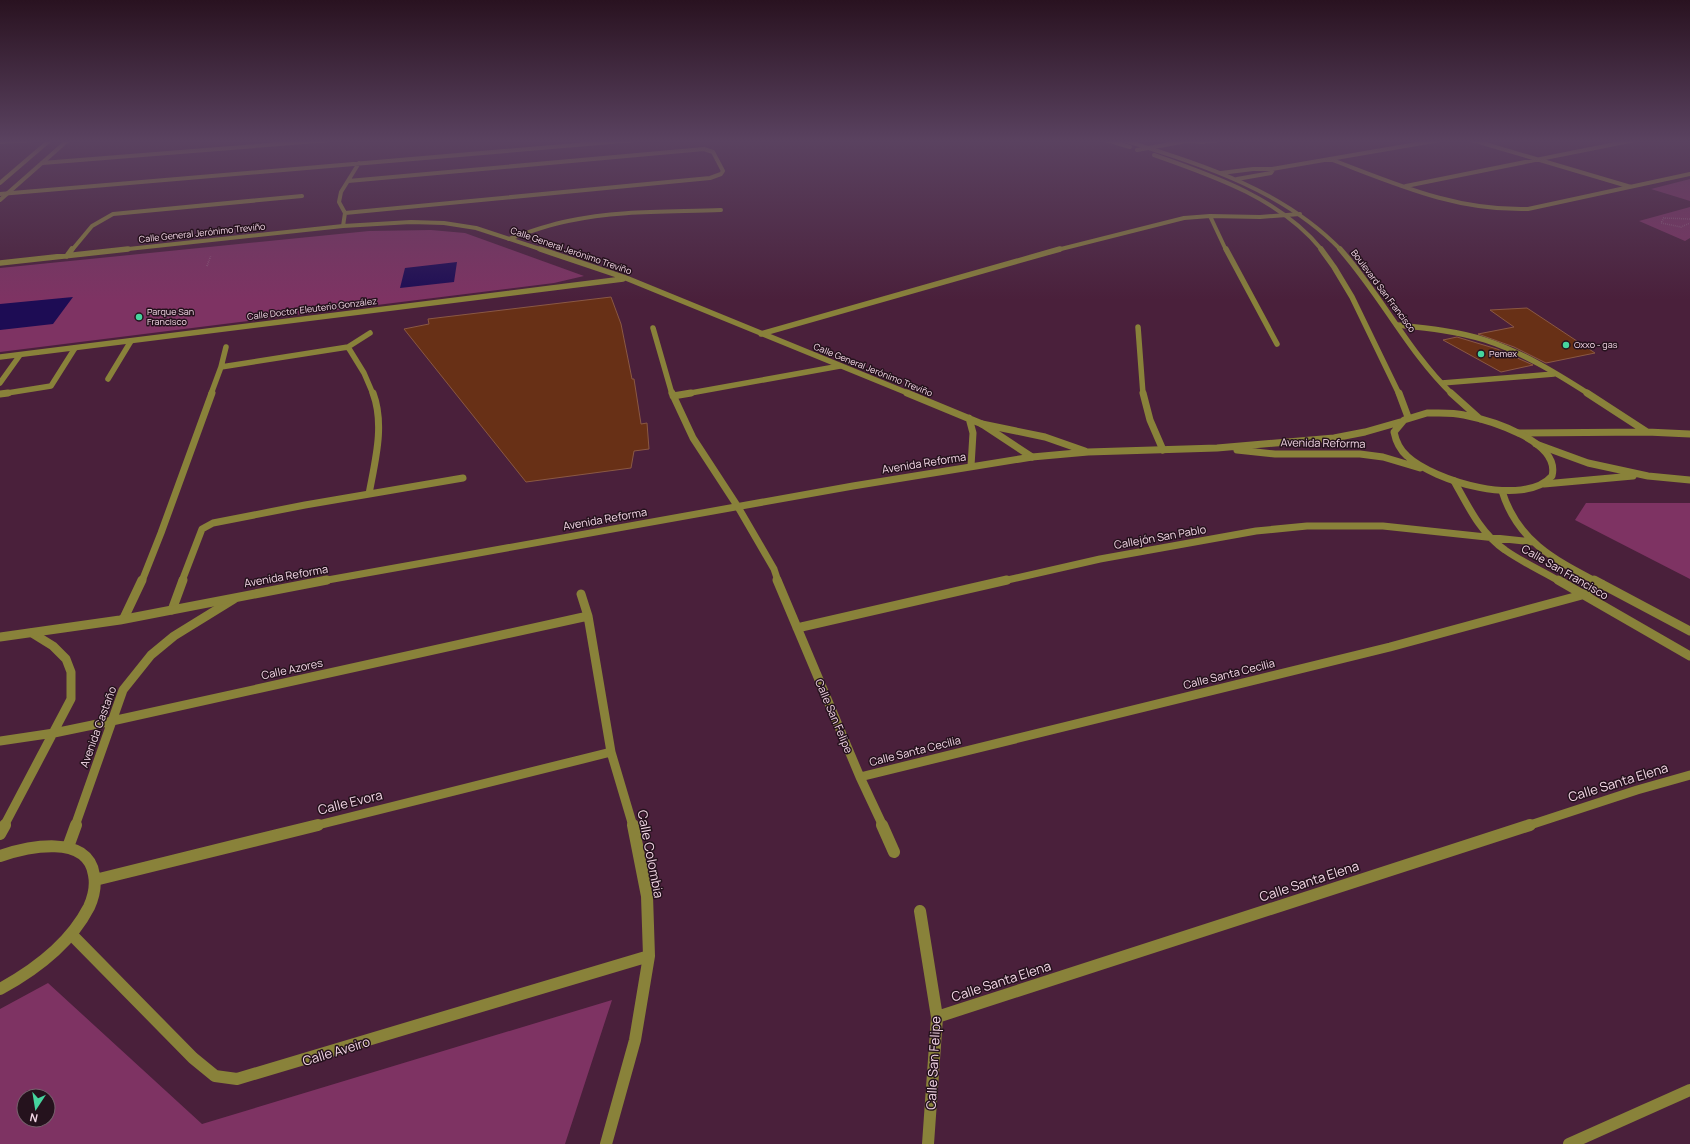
<svg xmlns="http://www.w3.org/2000/svg" width="1690" height="1144" viewBox="0 0 1690 1144" font-family="Manrope,sans-serif">
  <style>
    .green { fill: #7e3363; fill-rule: evenodd }
    .water { fill: #1d0c54 }
    .building { fill: #683016; stroke: #8a5843 }
    .lines { fill: none; stroke-linecap: round; stroke-linejoin: round }
    .path { stroke: #9d798f; stroke-width: 1.5; stroke-dasharray: 0.5 1.5; stroke-linecap: butt }
    .service-far2 { stroke: #89823a; stroke-width: 4 }
    .service-far1 { stroke: #89823a; stroke-width: 5.5 }
    .service { stroke: #89823a; stroke-width: 7 }
    .minor-far4 { stroke: #89823a; stroke-width: 4 }
    .minor-far3 { stroke: #89823a; stroke-width: 5.5 }
    .minor-far2 { stroke: #89823a; stroke-width: 7 }
    .minor-far1 { stroke: #89823a; stroke-width: 9 }
    .minor { stroke: #89823a; stroke-width: 12 }
    .tertiary-far3 { stroke: #89823a; stroke-width: 4 }
    .tertiary-far2 { stroke: #89823a; stroke-width: 5.5 }
    .tertiary-far1 { stroke: #89823a; stroke-width: 7 }
    .tertiary { stroke: #89823a; stroke-width: 9 }
    .poi-dot { fill: #46d49e; stroke: #25121d; stroke-width: 1.5 }
    .labels { text-anchor: middle; stroke-width: 3; stroke-linejoin: round; paint-order: stroke }
    .far-street-label { font-size: 9px; fill: #f3d7e6; stroke: #25121d }
    .far-poi-label { font-size: 9px; fill: #f3d7e6; stroke: #25121d; text-anchor: start }
    .street-label { font-size: 11px; fill: #f3d7e6; stroke: #25121d }
    .near-street-label { font-size: 13px; fill: #f3d7e6; stroke: #25121d }
  </style>
  <rect width="100%" height="100%" fill="#4a203b"/>
  <path class="green" d="M 1690,179 L 1690,201 L 1651,189 Z
    M 1690,207 L 1690,238 L 1685,241 L 1639,221 Z
    M 431,230 L 465,233 L 584,276 L 554,283 L 0,352 L 0,268 L 369,231 Z
    M 1586,503 L 1690,503 L 1690,579 L 1575,520 Z
    M 48,983 L 202,1124 L 612,1000 L 565,1144 L 0,1144 L 0,1009 ZM 24,1096 L 48,1096 L 48,1120 L 24,1120 Z"/>
  <path class="water" d="M 457,262 L 454,282 L 400,288 L 405,268 Z
    M 73,297 L 53,324 L 0,330 L 0,304 Z"/>
  <path class="building" d="M 611,297 L 621,324 L 632,379 L 634,379 L 641,424 L 647,423 L 649,449 L 634,451 L 631,468 L 526,482 L 404,329 L 429,324 L 428,319 Z
    M 1527,308 L 1595,353 L 1546,363 L 1514,347 L 1478,334 L 1514,327 L 1490,310 Z
    M 1457,337 L 1497,349 L 1533,365 L 1501,372 L 1443,340 Z"/>
  <g class="lines">
    <path class="path" d="M 1690,219 L 1664,218 L 1661,223 L 1681,227 L 1690,223
      M 207,266 L 211,255"/>
    <path class="service-far2" d="M 1210,216 L 1226,250
      M 509,239 C 528,232 548,225 568,221 C 618,210 670,212 721,210
      M 1057,250 L 1184,218 L 1210,216 L 1260,217 L 1300,214"/>
    <path class="service-far1" d="M 1226,249 L 1277,344
      M 1397,325 C 1426,328 1457,331 1485,340 C 1522,352 1556,373 1589,394
      M 1138,327 L 1143,394
      M 653,328 L 672,394
      M 761,334 L 1060,249
      M 108,379 L 131,341
      M 0,383 L 20,355
      M 1442,383 L 1554,374
      M 1,394 L 51,386 L 75,348
      M 685,394 L 840,366"/>
    <path class="service" d="M 672,393 L 693,438 L 738,507
      M 1143,393 L 1150,420 L 1163,450
      M 1587,393 L 1647,432
      M 0,394 L 8,393
      M 673,396 L 691,393
      M 1519,433 L 1647,432 L 1690,434"/>
    <path class="minor-far4" d="M 1472,140 L 1631,187
      M 0,142 L 35,140
      M 1137,150 L 1187,141 L 1203,142 L 1220,140
      M 1330,159 C 1396,184 1455,211 1528,209 L 1690,174
      M 42,163 L 330,140
      M 1221,173 L 1253,169 L 1272,169 L 1440,140
      M 1237,179 L 1271,173 L 1273,170
      M 1406,186 L 1635,140
      M 0,194 L 635,140
      M 345,213 L 710,178 L 721,174 L 723,171 L 713,152 L 704,149 L 348,181
      M 343,226 L 345,213 L 339,202 L 341,192 L 359,163
      M 72,250 L 92,226 L 113,214 L 302,196
      M 119,250 L 343,226 L 411,222 L 444,223 L 476,228 L 543,250"/>
    <path class="minor-far3" d="M 540,249 L 626,278 L 910,394
      M 67,256 L 72,249
      M 0,263 L 128,249
      M 348,347 L 364,373 L 373,394
      M 0,357 L 623,279
      M 221,367 L 348,347 L 370,333
      M 211,394 L 221,367 L 226,347"/>
    <path class="minor-far2" d="M 907,393 L 982,424 L 1032,457
      M 969,418 L 973,433 L 971,466
      M 1536,444 L 1588,463 L 1648,476 L 1690,480
      M 1454,481 C 1468,506 1481,534 1505,550 C 1522,562 1542,571 1559,581
      M 1544,484 L 1633,476
      M 1502,491 C 1517,540 1553,559 1595,581
      M 369,494 C 375,461 385,425 373,393
      M 738,507 L 774,569 L 778,581
      M 142,581 L 161,533 L 212,393
      M 182,581 L 202,529 L 213,523 L 305,505 L 463,478
      M 1003,581 L 1100,559 L 1256,531 L 1307,526 L 1383,526 L 1533,542"/>
    <path class="minor-far1" d="M 777,580 L 860,777 L 883,826
      M 1558,580 L 1690,656
      M 1594,580 L 1690,631
      M 581,594 L 588,616 L 611,752 L 633,826
      M 172,610 L 183,580
      M 124,618 L 142,580
      M 797,628 L 1007,580
      M 0,741 L 54,733 L 112,721 L 588,616
      M 860,777 L 1390,647 L 1582,595 L 1602,584
      M 4,826 L 71,699 L 71,672 L 66,659 L 53,646 L 32,633
      M 75,826 L 123,690 L 151,655 L 174,636 L 234,599
      M 314,826 L 611,752
      M 1527,826 L 1637,790 L 1690,775"/>
    <path class="minor" d="M 882,825 L 894,852
      M 0,834 L 5,825
      M 68,847 L 76,825
      M 0,856 C 27,847 88,833 94,875 C 96,885 93,898 89,907 C 70,944 35,970 0,989
      M 95,880 L 318,825
      M 920,911 L 937,1017 L 928,1144
      M 71,934 L 193,1058 L 215,1076 L 237,1079 L 649,956
      M 937,1017 L 1530,825
      M 606,1144 L 635,1040 L 649,956 L 647,896 L 633,825
      M 1569,1144 L 1690,1090"/>
    <path class="tertiary-far3" d="M 1106,140 L 1130,147
      M 1123,140 C 1202,165 1282,189 1341,250
      M 1154,155 C 1214,176 1281,199 1322,250
      M 0,183 L 50,140
      M 0,200 L 68,140"/>
    <path class="tertiary-far2" d="M 1321,249 L 1334,267 L 1352,297 L 1399,394
      M 1340,249 C 1381,295 1409,353 1452,394"/>
    <path class="tertiary-far1" d="M 1399,393 L 1408,417
      M 1451,393 L 1480,419
      M 1427,413 C 1439,413 1452,412 1464,415 C 1489,420 1561,441 1552,476 C 1524,508 1434,481 1407,456 C 1399,449 1396,442 1394,432 L 1404,420 Z
      M 982,424 L 1045,437 L 1085,451
      M 1237,450 L 1275,454 L 1360,454 L 1383,457 L 1420,468
      M 322,581 L 853,486 L 1032,457 L 1088,452 L 1217,448 L 1334,438 L 1365,432 L 1400,422"/>
    <path class="tertiary" d="M 0,637 L 120,620 L 327,580"/>
  </g>
  <linearGradient id="sky" x2="0" y2="1"><stop stop-color="#291220"/><stop offset="0.47" stop-color="#5a4260"/><stop offset="1" stop-color="#5a4260" stop-opacity="0"/></linearGradient>
  <rect width="1690" height="300" fill="url(#sky)"/>
  <g class="poi-dot">
    <circle cx="139" cy="317" r="4"/>
    <circle cx="1566" cy="345" r="4"/>
    <circle cx="1481" cy="354" r="4"/>
  </g>
  <g class="labels">
    <g class="far-street-label">
      <text transform="translate(202 233) rotate(-6)" y="3">Calle General Jerónimo Treviño</text>
      <text transform="translate(571 251) rotate(19)" y="3">Calle General Jerónimo Treviño</text>
      <text transform="translate(1383 291) rotate(53)" y="3">Boulevard San Francisco</text>
      <text transform="translate(312 309) rotate(-7)" y="3">Calle Doctor Eleuterio González</text>
      <text transform="translate(873 370) rotate(22)" y="3">Calle General Jerónimo Treviño</text>
    </g>
    <g class="far-poi-label">
      <text x="147" y="315">Parque San<tspan x="147" dy="10">Francisco</tspan></text>
      <text x="1574" y="348">Oxxo - gas</text>
      <text x="1489" y="357">Pemex</text>
    </g>
    <g class="street-label">
      <text transform="translate(1323 443) rotate(1)" y="4">Avenida Reforma</text>
      <text transform="translate(924 463) rotate(-9)" y="4">Avenida Reforma</text>
      <text transform="translate(605 519) rotate(-10)" y="4">Avenida Reforma</text>
      <text transform="translate(1160 537) rotate(-10)" y="4">Callejón San Pablo</text>
      <text transform="translate(1565 572) rotate(30)" y="4">Calle San Francisco</text>
      <text transform="translate(286 576) rotate(-10)" y="4">Avenida Reforma</text>
      <text transform="translate(292 669) rotate(-12)" y="4">Calle Azores</text>
      <text transform="translate(1229 674) rotate(-14)" y="4">Calle Santa Cecilia</text>
      <text transform="translate(834 716) rotate(67)" y="4">Calle San Felipe</text>
      <text transform="translate(98 727) rotate(-70)" y="4">Avenida Castaño</text>
      <text transform="translate(915 751) rotate(-14)" y="4">Calle Santa Cecilia</text>
    </g>
    <g class="near-street-label">
      <text transform="translate(1618 782) rotate(-17)" y="5">Calle Santa Elena</text>
      <text transform="translate(350 802) rotate(-14)" y="5">Calle Evora</text>
      <text transform="translate(651 854) rotate(79)" y="5">Calle Colombia</text>
      <text transform="translate(1309 881) rotate(-18)" y="5">Calle Santa Elena</text>
      <text transform="translate(1001 981) rotate(-18)" y="5">Calle Santa Elena</text>
      <text transform="translate(336 1051) rotate(-17)" y="5">Calle Aveiro</text>
      <text transform="translate(933 1063) rotate(-87)" y="5">Calle San Felipe</text>
    </g>
  </g>
  <g transform="translate(36 1108) rotate(192)"><circle r="19" fill="#25121d" stroke="#77616d"/>
  <path d="M0-3L7 15L0 10L-7 15Z" fill="#46d49e"/>
  <text y="-6" font-size="11" font-weight="bold" text-anchor="middle" fill="#f3d7e6">N</text>
  </g>
</svg>
